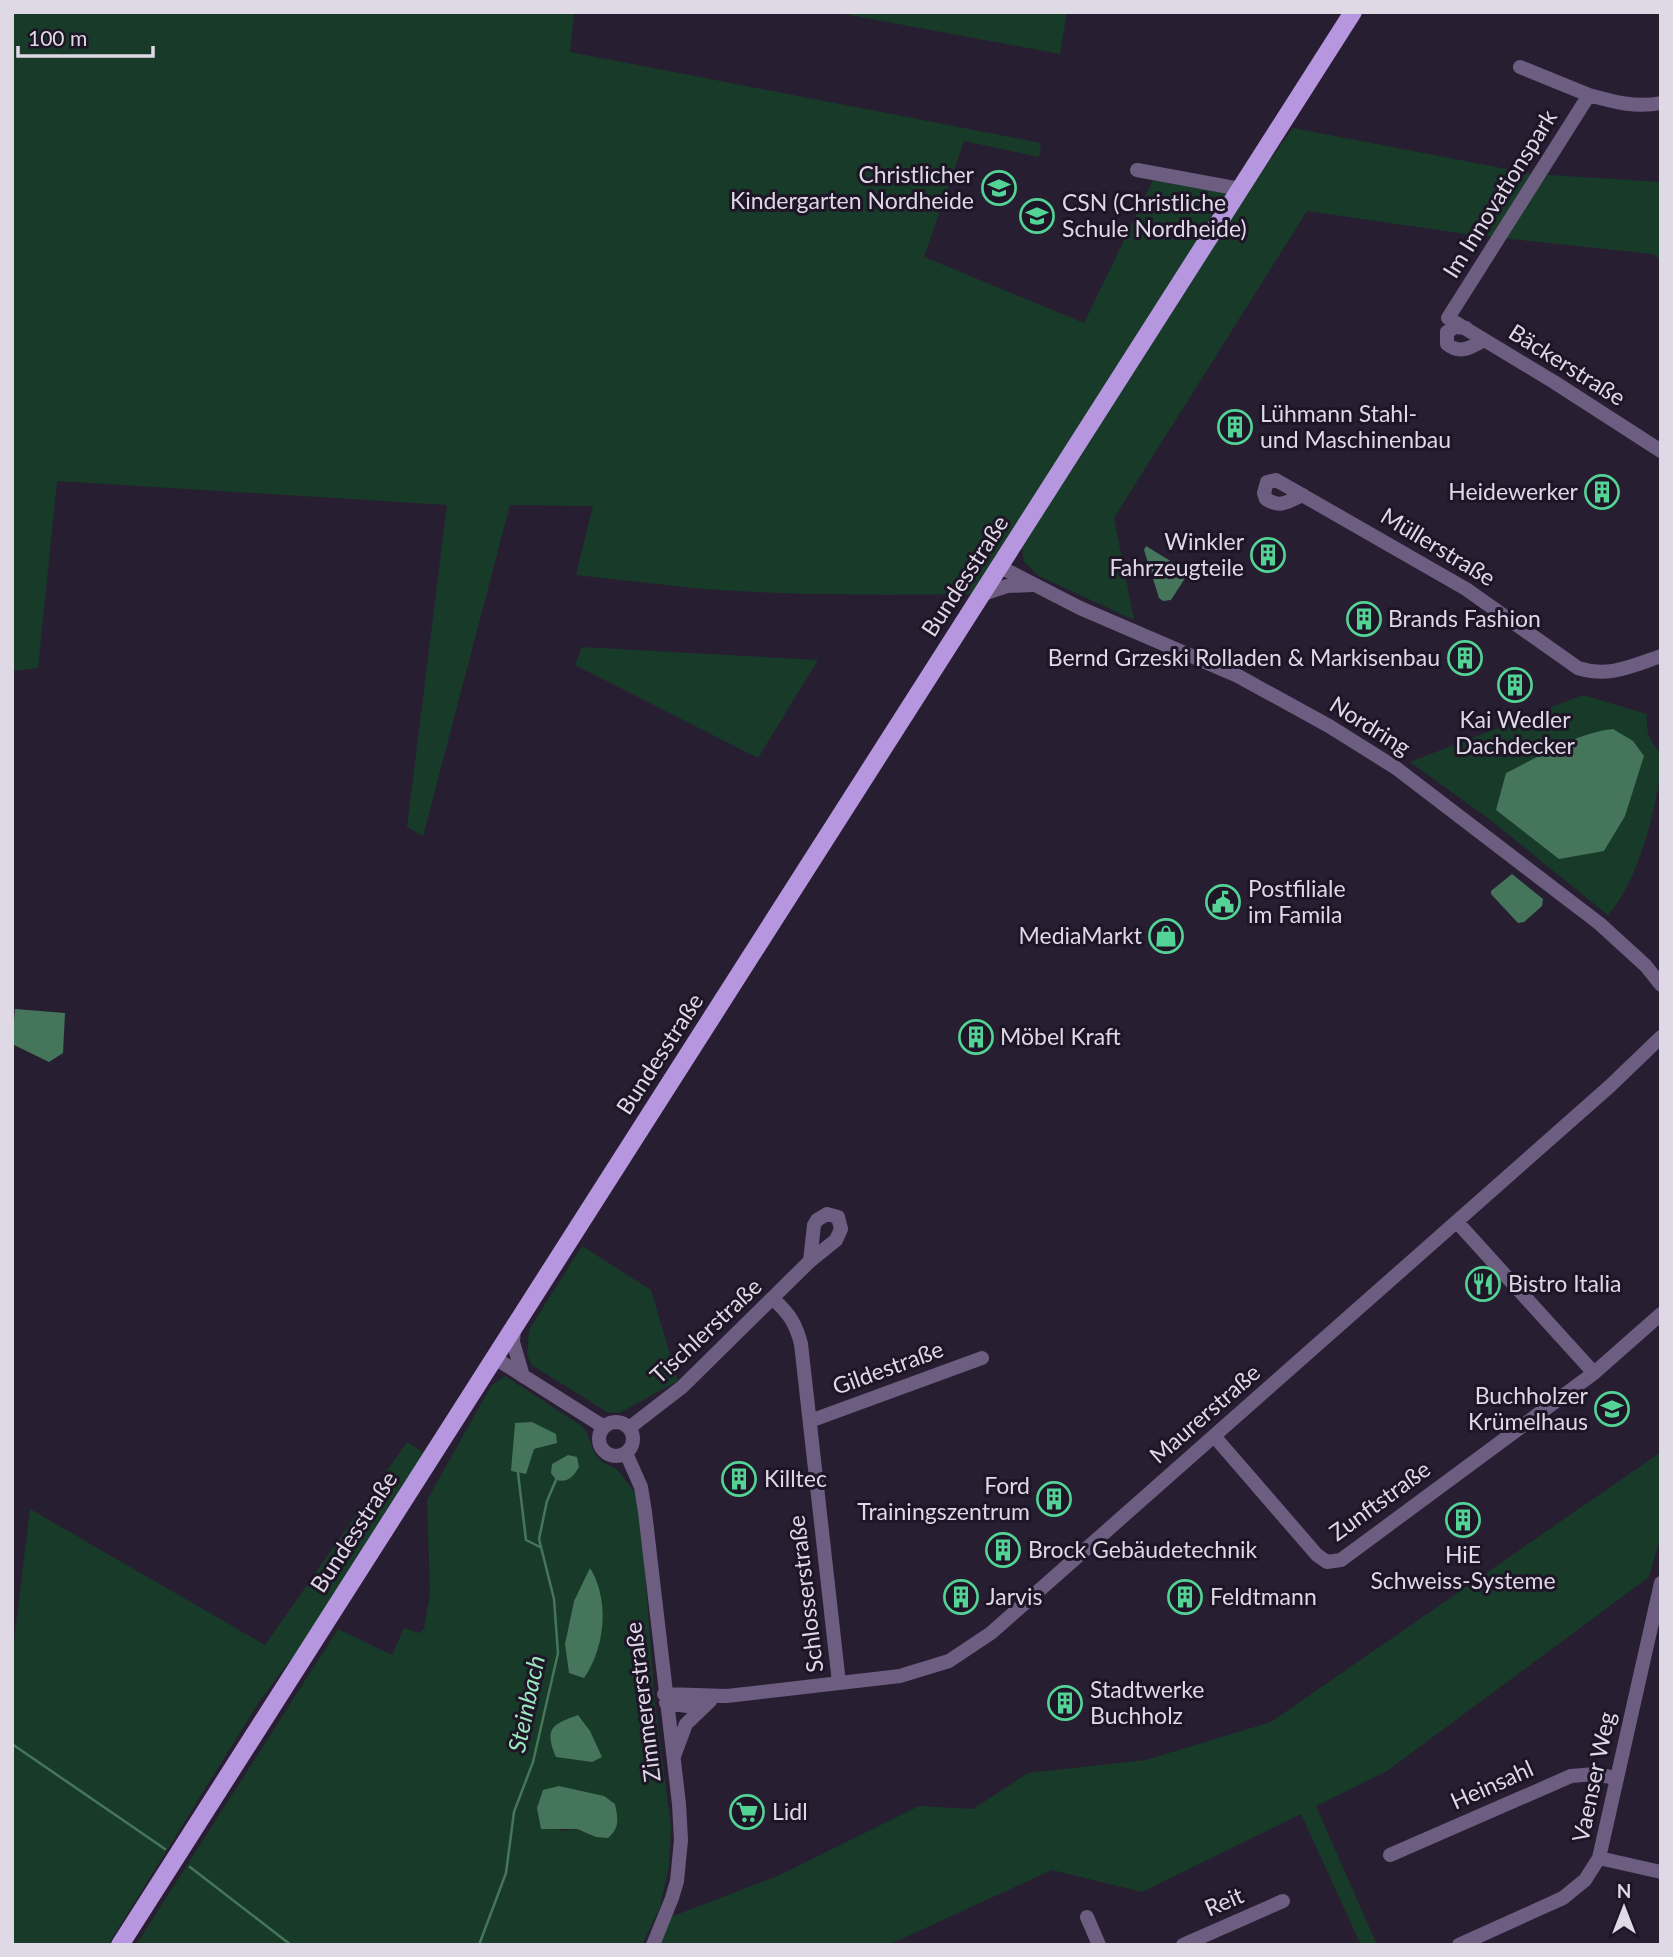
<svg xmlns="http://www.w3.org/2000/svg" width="1673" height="1957" viewBox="0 0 1673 1957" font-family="Lato,sans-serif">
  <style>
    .green { fill: #183a28; fill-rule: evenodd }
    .water { fill: #45765b }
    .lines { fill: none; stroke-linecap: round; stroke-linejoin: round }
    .stream { stroke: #45765b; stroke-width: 2.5 }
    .minor { stroke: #6d5d81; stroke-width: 14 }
    .major { stroke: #b796e0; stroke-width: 18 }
    .labels { text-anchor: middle; stroke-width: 6; stroke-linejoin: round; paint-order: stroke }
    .poi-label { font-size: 23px; fill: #dfd9e6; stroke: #1e1527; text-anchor: start }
    .street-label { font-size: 23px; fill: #dfd9e6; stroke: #1e1527 }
    .water-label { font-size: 24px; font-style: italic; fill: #9ae8bd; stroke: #1e1527 }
  </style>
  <rect width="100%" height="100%" fill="#271f31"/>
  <path class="green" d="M 12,12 L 574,12 L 570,52 L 1041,143 L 1039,157 L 964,141 L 924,257 L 1084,323 L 1156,174 L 1240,189 L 983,594 C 886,595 789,596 693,588 C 654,584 615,579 576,575 L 593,506 L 510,505 L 423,836 L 407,827 L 447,505 L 57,481 L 38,668 L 12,671 Z
    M 834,12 L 1067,12 L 1060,54 Z
    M 1293,128 L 1533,174 L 1661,182 L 1661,260 L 1653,254 L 1473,235 L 1307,211 L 1114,518 L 1134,620 L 1039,576 L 1024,562 L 1022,547 L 1255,181 Z
    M 582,647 L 818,660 L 758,758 L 575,665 Z
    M 1583,695 L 1647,714 C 1646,730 1648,741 1661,753 C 1661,798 1639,881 1608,915 L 1489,819 L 1410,762 ZM 1572,741 L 1560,859 L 1497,810 L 1506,773 Z
    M 582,1246 L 651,1290 L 678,1381 L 619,1413 L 607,1412 L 532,1365 L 527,1355 L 529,1330 Z
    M 505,1376 L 582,1426 L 587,1433 L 595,1454 L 601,1461 L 618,1470 L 636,1494 L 642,1532 L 655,1703 L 671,1827 L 669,1866 L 660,1907 L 642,1945 L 136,1945 L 338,1629 L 392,1655 L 404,1628 L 419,1633 L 424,1629 L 430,1594 L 427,1500 L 491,1386 ZM 515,1423 L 557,1443 L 534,1449 L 512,1471 ZM 590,1569 L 569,1673 L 565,1644 L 574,1601 ZM 559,1786 L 574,1790 L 583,1833 L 577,1829 L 559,1831 Z
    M 407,1442 L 431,1457 L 299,1665 L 290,1660 L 259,1702 L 108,1945 L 12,1945 L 12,1657 L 30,1509 L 265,1645 Z
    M 1661,1452 L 1661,1535 L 1649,1577 L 1387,1771 L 1316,1806 L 1377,1945 L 1361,1945 L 1301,1814 L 1142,1892 L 1052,1870 L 888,1945 L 653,1945 L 665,1919 L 778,1876 L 919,1806 L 973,1809 L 1028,1773 L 1146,1760 L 1271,1722 Z"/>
  <path class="water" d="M 1146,546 L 1185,570 L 1187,575 L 1171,600 L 1163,601 L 1159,598 L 1144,550 Z
    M 1613,729 L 1633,741 L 1644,756 L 1625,816 L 1604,851 L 1559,859 L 1496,810 L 1506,773 C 1539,757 1576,733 1613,729 Z
    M 1512,874 L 1543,899 L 1542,906 L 1524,922 L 1518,923 L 1491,894 L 1491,891 Z
    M 15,1009 L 65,1013 L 63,1053 L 49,1062 L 12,1044 Z
    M 532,1422 L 556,1434 L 557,1443 L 534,1449 L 526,1474 L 511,1471 L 515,1423 Z
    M 568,1455 L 577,1457 L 579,1467 C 573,1477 568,1483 556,1480 L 551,1473 L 552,1464 Z
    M 590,1568 C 610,1600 605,1648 584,1678 L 569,1673 L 565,1644 L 574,1601 Z
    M 578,1715 L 590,1731 L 602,1757 L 592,1762 L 556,1757 C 543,1727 554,1724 578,1715 Z
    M 559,1786 L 604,1796 L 615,1804 C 618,1818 620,1828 608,1838 L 596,1837 L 577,1829 L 541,1829 L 537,1808 L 543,1790 Z"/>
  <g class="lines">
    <path class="stream" d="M 518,1473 L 526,1540 L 540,1547
      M 12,1744 L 165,1849
      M 190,1867 L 291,1945
      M 479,1945 L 506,1873 L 514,1812 L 533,1762 L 558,1653 L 554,1599 L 539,1539 L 547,1501 L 556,1480"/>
    <path class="minor" d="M 1520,67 L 1589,95
      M 1661,103 C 1636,108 1614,102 1589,95 L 1448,318 L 1554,382 L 1661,451
      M 1137,170 L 1240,189
      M 1466,328 L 1455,327 L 1447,332 L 1447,344 C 1460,355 1472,347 1484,340
      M 1303,495 C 1287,501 1282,509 1266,499 L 1264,493 L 1267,482 L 1276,480 L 1466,589 L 1578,668 C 1608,678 1632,666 1661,656
      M 1000,567 L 1080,608 L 1238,676 L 1329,726 L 1396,768 L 1600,924 L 1646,966 L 1661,985
      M 983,594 L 1007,586 L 1033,585
      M 774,1300 C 789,1313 796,1324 801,1344 L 839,1683
      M 514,1328 L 513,1342 L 523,1376
      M 495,1358 L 604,1427
      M 1594,1373 L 1661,1314
      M 810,1421 L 982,1358
      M599 1439a17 17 0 1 1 34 0a17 17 0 1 1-34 0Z
      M 629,1428 L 682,1387 L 810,1261 L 836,1240 L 841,1229 L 838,1217 L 827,1214 L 817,1220 L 814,1225 L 810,1261
      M 1214,1436 L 1317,1555 L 1327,1562 L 1341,1560 L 1594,1373 L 1457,1222
      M 626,1453 L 641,1487 L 645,1512 L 679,1804 L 681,1840 L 677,1881 L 672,1898 L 653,1945
      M 664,1694 L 727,1696 L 900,1676 L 949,1661 L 991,1633 L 1610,1086 L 1661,1037
      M 666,1703 L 687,1706 L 705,1702
      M 674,1756 L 686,1724 L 710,1701
      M 1390,1855 L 1571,1776 L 1595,1774 L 1616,1778
      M 1599,1858 L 1661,1872
      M 1087,1917 L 1099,1945
      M 1183,1945 L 1283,1901
      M 1459,1945 L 1563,1898 L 1585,1880 L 1599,1858 L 1661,1583"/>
    <path class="major" d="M 120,1945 L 1353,12"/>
  </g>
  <defs>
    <g id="school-ring" transform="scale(1.75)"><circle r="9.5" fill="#1e1527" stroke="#54d396" stroke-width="1.5"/><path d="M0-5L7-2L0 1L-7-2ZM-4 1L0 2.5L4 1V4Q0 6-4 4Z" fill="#54d396"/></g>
    <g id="building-ring" transform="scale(1.75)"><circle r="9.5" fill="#1e1527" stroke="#54d396" stroke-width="1.5"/><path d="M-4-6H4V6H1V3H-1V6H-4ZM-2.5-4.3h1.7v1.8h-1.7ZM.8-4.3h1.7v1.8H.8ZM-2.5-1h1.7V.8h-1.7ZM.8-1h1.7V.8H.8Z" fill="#54d396"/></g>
    <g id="civic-ring" transform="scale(1.75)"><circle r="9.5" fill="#1e1527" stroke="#54d396" stroke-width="1.5"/><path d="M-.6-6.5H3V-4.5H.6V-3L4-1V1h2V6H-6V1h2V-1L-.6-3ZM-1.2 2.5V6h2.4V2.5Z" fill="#54d396"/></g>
    <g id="shop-ring" transform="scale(1.75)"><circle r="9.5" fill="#1e1527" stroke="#54d396" stroke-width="1.5"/><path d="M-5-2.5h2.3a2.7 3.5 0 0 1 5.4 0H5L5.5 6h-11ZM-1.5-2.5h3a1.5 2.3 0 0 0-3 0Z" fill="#54d396"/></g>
    <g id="restaurant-ring" transform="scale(1.75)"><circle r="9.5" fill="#1e1527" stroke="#54d396" stroke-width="1.5"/><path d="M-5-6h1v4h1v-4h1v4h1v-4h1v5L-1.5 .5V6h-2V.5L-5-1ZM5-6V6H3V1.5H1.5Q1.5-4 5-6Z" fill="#54d396"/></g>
    <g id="supermarket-ring" transform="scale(1.75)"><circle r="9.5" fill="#1e1527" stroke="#54d396" stroke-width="1.5"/><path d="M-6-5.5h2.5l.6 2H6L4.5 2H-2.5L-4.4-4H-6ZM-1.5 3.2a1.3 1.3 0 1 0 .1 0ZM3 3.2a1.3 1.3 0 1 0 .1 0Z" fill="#54d396"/></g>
  </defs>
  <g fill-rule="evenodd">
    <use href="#school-ring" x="999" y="188"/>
    <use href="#school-ring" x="1037" y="216"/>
    <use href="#building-ring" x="1235" y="427"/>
    <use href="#building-ring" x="1602" y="492"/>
    <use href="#building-ring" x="1268" y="555"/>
    <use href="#building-ring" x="1364" y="619"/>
    <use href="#building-ring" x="1465" y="658"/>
    <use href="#building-ring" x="1515" y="685"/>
    <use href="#civic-ring" x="1223" y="902"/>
    <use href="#shop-ring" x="1166" y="936"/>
    <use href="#building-ring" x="976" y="1037"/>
    <use href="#restaurant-ring" x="1483" y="1284"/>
    <use href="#school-ring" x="1612" y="1409"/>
    <use href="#building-ring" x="739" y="1479"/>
    <use href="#building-ring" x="1054" y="1499"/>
    <use href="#building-ring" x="1463" y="1520"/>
    <use href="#building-ring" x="1003" y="1550"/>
    <use href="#building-ring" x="961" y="1597"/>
    <use href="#building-ring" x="1185" y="1597"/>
    <use href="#building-ring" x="1065" y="1703"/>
    <use href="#supermarket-ring" x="747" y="1812"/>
  </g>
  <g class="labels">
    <g class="poi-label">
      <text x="974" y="183" text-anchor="end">Christlicher<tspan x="974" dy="26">Kindergarten Nordheide</tspan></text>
      <text x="1062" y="211">CSN (Christliche<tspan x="1062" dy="26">Schule Nordheide)</tspan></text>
      <text x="1260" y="422">Lühmann Stahl-<tspan x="1260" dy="26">und Maschinenbau</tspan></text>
      <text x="1578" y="500" text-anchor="end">Heidewerker</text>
      <text x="1244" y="550" text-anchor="end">Winkler<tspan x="1244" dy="26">Fahrzeugteile</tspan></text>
      <text x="1388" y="627">Brands Fashion</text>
      <text x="1440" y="666" text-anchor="end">Bernd Grzeski Rolladen &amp; Markisenbau</text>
      <text x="1515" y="728" text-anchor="middle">Kai Wedler<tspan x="1515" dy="26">Dachdecker</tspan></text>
      <text x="1248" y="897">Postfiliale<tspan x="1248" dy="26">im Famila</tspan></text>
      <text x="1142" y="944" text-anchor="end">MediaMarkt</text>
      <text x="1000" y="1045">Möbel Kraft</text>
      <text x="1508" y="1292">Bistro Italia</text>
      <text x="1588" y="1404" text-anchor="end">Buchholzer<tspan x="1588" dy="26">Krümelhaus</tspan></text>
      <text x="764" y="1487">Killtec</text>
      <text x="1030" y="1494" text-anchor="end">Ford<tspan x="1030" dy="26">Trainingszentrum</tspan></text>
      <text x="1028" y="1558">Brock Gebäudetechnik</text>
      <text x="1463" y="1563" text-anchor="middle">HiE<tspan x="1463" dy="26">Schweiss-Systeme</tspan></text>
      <text x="986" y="1605">Jarvis</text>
      <text x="1210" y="1605">Feldtmann</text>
      <text x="1090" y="1698">Stadtwerke<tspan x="1090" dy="26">Buchholz</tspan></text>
      <text x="772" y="1820">Lidl</text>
    </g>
    <g class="street-label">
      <text transform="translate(1500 194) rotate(-58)" y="8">Im Innovationspark</text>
      <text transform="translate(1567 365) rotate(32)" y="8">Bäckerstraße</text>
      <text transform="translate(1438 547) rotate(31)" y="8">Müllerstraße</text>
      <text transform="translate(965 576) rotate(-57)" y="8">Bundesstraße</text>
      <text transform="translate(1370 726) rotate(32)" y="8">Nordring</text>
      <text transform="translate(660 1054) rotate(-57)" y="8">Bundesstraße</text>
      <text transform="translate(706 1331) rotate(-43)" y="8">Tischlerstraße</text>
      <text transform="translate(888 1368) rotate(-20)" y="8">Gildestraße</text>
      <text transform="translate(1205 1414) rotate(-41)" y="8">Maurerstraße</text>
      <text transform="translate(1380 1501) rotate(-36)" y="8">Zunftstraße</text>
      <text transform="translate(354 1532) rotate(-57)" y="8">Bundesstraße</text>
      <text transform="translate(806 1594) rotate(-97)" y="8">Schlosserstraße</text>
      <text transform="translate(643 1702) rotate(-97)" y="8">Zimmererstraße</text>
      <text transform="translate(1594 1777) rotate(-78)" y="8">Vaenser Weg</text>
      <text transform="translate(1492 1785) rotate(-24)" y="8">Heinsahl</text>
      <text transform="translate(1224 1902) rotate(-23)" y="8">Reit</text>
    </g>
    <g class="water-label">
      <text transform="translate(527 1704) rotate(-78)" y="8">Steinbach</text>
    </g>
  </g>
  <rect width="1673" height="1957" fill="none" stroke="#dfd9e6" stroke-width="28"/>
  <g transform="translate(1624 1908)" stroke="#1e1527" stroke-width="5" paint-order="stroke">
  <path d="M0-5L12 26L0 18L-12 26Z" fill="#dfd9e6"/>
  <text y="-10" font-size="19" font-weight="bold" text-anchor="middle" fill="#dfd9e6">N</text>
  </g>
  <path d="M18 46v10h135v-10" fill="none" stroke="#dfd9e6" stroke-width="3.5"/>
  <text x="28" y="46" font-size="21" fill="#dfd9e6" stroke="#1e1527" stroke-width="5" paint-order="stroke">100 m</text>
</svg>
